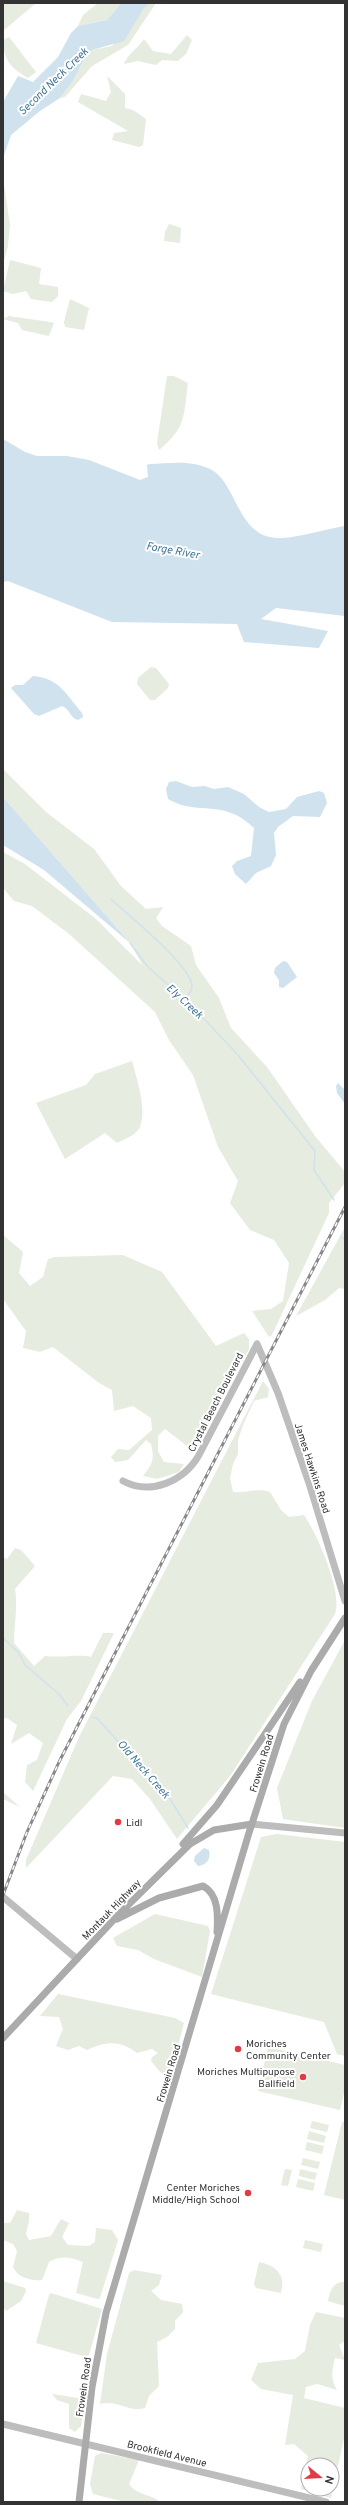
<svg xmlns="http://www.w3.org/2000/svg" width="348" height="2505" viewBox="0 0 348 2505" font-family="Overpass,sans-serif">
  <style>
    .green { fill: #e6ecdf; fill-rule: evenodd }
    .water { fill: #cfe2ee }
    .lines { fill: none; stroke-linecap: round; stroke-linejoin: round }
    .stream { stroke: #cfe2ee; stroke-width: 1.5 }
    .secondary { stroke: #bdbdbd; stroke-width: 7 }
    .primary { stroke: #ababab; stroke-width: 7 }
    .rail-casing { stroke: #888; stroke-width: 3 }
    .rail { stroke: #fff; stroke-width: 1.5; stroke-dasharray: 4.5; stroke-linecap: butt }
    .poi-dot { fill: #e63946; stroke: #fff; stroke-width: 1.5 }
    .labels { text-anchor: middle; stroke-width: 4; stroke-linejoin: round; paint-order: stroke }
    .street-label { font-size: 10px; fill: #333; stroke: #fff }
    .poi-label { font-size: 10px; fill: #333; stroke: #fff; text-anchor: start }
    .water-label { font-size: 11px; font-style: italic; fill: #3f7597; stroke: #fff }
  </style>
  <rect width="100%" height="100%" fill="#fff"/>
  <path class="green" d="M 3,3 L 34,3 L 35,4 L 3,31 Z
    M 98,3 L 120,4 L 107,20 L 78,26 L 83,15 Z
    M 148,3 L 156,3 L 128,45 L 92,66 L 65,97 L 60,98 L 73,81 L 86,56 L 92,50 L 112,46 Z
    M 187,35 L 192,40 L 186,54 L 178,61 L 162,60 L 156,65 L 138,61 L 124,64 C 127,55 138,48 144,39 L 153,51 L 171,54 Z
    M 9,37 L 36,72 L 28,78 C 12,69 3,60 3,40 Z
    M 107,76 L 125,94 L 125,108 L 133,110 L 146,119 L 143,145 L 139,147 L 112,140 L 114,133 L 128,131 L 78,102 L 81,94 L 106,101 L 111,92 Z
    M 3,177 L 10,225 L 8,246 L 3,264 Z
    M 169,224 L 181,228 L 180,243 L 164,241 L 165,232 Z
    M 10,260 L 41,268 L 39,284 L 58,287 L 58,296 L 52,302 L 31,299 L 26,291 L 13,294 L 3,291 Z
    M 70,299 L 89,308 L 84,330 L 65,327 L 64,322 Z
    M 9,316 L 50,322 L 54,323 L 49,336 L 22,330 L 18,323 L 3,319 Z
    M 167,376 L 174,376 L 188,383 C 183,418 187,426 159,450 L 157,443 Z
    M 151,667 L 156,668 L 169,684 L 168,688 L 155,700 L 150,700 L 137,684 L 138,678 Z
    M 3,769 L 46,812 L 94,849 L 121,886 L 146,909 L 163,907 L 156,918 L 162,926 L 191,946 L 196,965 L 219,998 L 231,1028 L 267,1067 L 315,1136 L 345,1172 L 345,1183 L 329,1203 L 329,1213 L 272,1335 L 269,1337 L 252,1311 L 271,1309 L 283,1301 L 289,1263 L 274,1240 L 250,1230 L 230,1203 L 238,1181 L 218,1147 L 193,1075 L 169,1040 L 155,1012 L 68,933 L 32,906 L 14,901 L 3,888 L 3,852 L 25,864 L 96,919 L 143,966 L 130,943 L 3,797 Z
    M 132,1061 C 137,1080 147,1108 140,1127 C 137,1135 124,1139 117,1143 L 105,1133 L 65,1159 L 36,1103 L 86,1085 L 95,1074 Z
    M 345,1227 L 345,1289 L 339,1288 L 325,1300 L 296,1316 Z
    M 3,1235 L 23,1252 L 19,1273 L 30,1286 L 43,1277 L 48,1259 L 55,1257 L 123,1255 L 162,1272 L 216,1346 L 244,1333 L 249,1339 L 249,1349 L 197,1446 L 191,1449 L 165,1429 L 158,1436 L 158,1451 L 164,1462 L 184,1464 L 179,1472 L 157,1479 L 143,1476 C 152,1465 155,1459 151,1444 L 146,1440 L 128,1460 L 115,1462 L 111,1457 L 118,1449 L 129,1450 L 152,1430 L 151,1418 L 133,1406 L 114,1411 L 112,1390 L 99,1383 L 53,1347 L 40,1352 L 23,1348 L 26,1331 L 3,1299 Z
    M 263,1381 L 269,1389 L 268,1397 L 254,1401 L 243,1425 L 238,1440 L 238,1454 L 233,1464 L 230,1478 L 233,1492 C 246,1494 258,1487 270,1492 L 281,1510 L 289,1517 L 304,1515 C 317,1534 343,1592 335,1614 L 230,1776 L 177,1839 L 150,1799 L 132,1779 L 113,1776 L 26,1868 L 26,1860 L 79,1737 Z
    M 15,1548 L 21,1550 L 35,1566 L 15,1589 C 18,1608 14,1624 14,1643 L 34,1666 L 45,1656 C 59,1658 81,1654 91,1657 L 103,1633 L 114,1633 L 81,1701 L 67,1719 L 33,1791 L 25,1782 L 27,1765 L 37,1760 L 43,1743 L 29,1733 L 11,1744 L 17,1725 L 7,1718 L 3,1719 L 3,1557 L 7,1559 Z
    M 345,1640 L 345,1828 L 283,1819 L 277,1788 L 312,1701 Z
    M 3,1792 L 20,1807 L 3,1799 Z
    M 277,1834 L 345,1842 L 345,2056 L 337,2054 L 324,2022 L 211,1994 L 261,1837 Z
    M 155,1914 L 208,1926 L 210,1931 L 202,1977 L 154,1959 L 138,1950 L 117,1946 L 113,1938 Z
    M 58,1994 L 175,2018 L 184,2023 L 171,2072 L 167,2076 L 161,2073 L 151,2061 L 152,2057 L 158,2053 L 152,2049 L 137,2053 C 120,2040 106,2041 87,2050 L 79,2046 L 68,2050 L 56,2046 L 63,2029 L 59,2017 L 40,2016 Z
    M 268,2047 L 345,2065 L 345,2089 L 340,2110 L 258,2091 Z
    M 312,2121 L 329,2125 L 327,2132 L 310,2128 Z
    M 342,2122 L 345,2122 L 345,2200 L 324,2195 Z
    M 309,2131 L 326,2136 L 324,2143 L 307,2139 Z
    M 307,2142 L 324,2146 L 322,2154 L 305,2150 Z
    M 303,2158 L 320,2162 L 318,2169 L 301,2165 Z
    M 285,2169 L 292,2170 L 288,2186 L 281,2185 Z
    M 300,2169 L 317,2173 L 315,2180 L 299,2176 Z
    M 298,2179 L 315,2183 L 313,2191 L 296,2187 Z
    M 17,2210 L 29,2213 L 29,2221 L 26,2234 L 29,2240 L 51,2236 L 61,2219 L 69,2223 L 62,2237 L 68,2245 L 89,2246 L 95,2242 L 96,2228 L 112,2230 L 118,2240 L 100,2298 L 98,2299 L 76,2293 L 83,2262 C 71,2257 60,2255 49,2262 L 42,2280 C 31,2281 18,2278 13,2267 L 17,2251 L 13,2244 L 3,2240 L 3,2223 L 10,2223 Z
    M 305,2240 L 323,2244 L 321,2252 L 303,2248 Z
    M 259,2262 C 276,2266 286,2274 281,2293 L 256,2288 L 254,2284 Z
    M 134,2270 L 162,2275 L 159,2285 L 151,2291 L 161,2300 L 182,2304 L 183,2312 L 175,2321 L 175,2329 L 167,2337 L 157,2342 L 159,2386 L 149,2396 L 145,2408 C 130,2413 117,2399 100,2404 L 107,2354 L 129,2273 Z
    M 3,2281 L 25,2288 L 26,2291 L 21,2301 L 6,2311 L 3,2307 Z
    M 345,2282 L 345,2306 L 328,2301 C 330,2291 333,2281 345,2282 Z
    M 51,2293 L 102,2309 L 89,2355 L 86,2357 L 36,2343 L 49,2295 Z
    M 316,2312 L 345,2318 L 345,2341 L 339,2345 L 345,2360 L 335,2358 C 332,2370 330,2379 337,2390 L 317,2384 L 306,2387 L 304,2398 L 345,2408 L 345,2434 L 331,2498 L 301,2489 L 308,2456 L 294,2444 L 285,2445 L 293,2395 L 261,2389 L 251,2380 L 258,2363 L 295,2359 L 305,2351 L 310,2325 ZM 308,2465 L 332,2465 L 332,2489 L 308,2489 Z
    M 52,2394 L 85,2399 L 81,2426 L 75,2432 L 69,2428 L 69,2404 L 57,2400 Z
    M 101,2453 L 139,2460 L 129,2484 C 139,2497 150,2493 160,2502 L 125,2502 L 93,2494 L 90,2484 L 95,2456 Z"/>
  <path class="water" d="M 121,3 L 150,3 L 144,8 L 124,41 L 92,50 L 86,56 L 73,81 L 60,98 L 40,111 L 11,135 L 3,158 L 3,102 L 18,76 L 33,82 L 58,57 L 71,33 L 78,26 L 107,20 Z
    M 3,439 L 25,452 L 37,456 L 67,456 L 89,460 L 140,480 L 148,477 L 147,465 L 150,464 C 170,463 191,460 210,469 C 237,482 237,536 276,538 C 295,539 326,529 345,526 L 345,616 L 276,608 L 261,619 L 328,631 L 319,648 L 244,642 L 237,624 L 112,622 L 8,581 L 3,582 Z
    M 33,676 C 59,678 66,694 82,713 L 83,717 L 78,720 C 70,718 70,709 62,706 L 39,716 L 34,714 L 11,688 L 15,685 L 23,685 Z
    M 176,781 L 192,787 L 205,786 L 214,789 L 228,787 L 244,794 L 259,807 L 269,812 L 286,809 L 297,797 L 319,791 L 324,793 L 327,803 L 320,817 L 293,816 L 278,827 L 274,833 L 276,855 L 271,866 L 256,873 L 246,884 L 235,874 L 232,866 L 237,861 L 251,856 L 254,828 C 222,797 199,817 168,799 L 166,789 L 169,782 Z
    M 3,797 L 130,943 L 44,870 L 3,845 Z
    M 283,961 L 287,962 L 297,977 L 283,988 L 279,987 L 279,980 L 274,973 L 275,968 Z
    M 338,1083 L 345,1090 L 345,1104 L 337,1093 L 336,1086 Z
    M 204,1848 L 209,1850 C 211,1859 207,1865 198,1866 L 194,1861 L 195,1856 Z"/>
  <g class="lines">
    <path class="stream" d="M 111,899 C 128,915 191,965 192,986 C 192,992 188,995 184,999
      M 130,943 L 148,967 L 194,1008 L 238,1055 L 315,1151 L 314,1170 L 334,1200
      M 341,1237 L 345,1240
      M 3,1638 L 19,1653 L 25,1665 L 59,1694 L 68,1706
      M 92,1717 L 97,1718 L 122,1746 L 135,1756 L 150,1778 L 167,1794 L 188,1828"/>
    <path class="secondary" d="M 257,1344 L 278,1393 L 309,1483 L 345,1601
      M 123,1481 C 151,1496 184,1481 199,1455 L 257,1344
      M 252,1824 L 345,1833
      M 3,1897 L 77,1959
      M 3,2424 L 326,2502"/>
    <path class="primary" d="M 183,1844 L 217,1805 L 300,1682
      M 117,1919 L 159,1898 L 203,1886 C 219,1894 218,1917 217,1932
      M 3,2038 L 119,1914 L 190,1844 L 214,1830 L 252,1824
      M 79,2502 L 92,2387 L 106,2313 L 248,1836 L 284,1724 L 311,1671 L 345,1618"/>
    <g class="rail-casing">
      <path id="rail" d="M 3,1895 L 27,1832 L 59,1762 L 345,1207"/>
    </g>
    <use href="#rail" class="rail"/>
  </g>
  <g class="poi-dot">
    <circle cx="118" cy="1822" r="4"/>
    <circle cx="238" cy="2049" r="4"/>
    <circle cx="303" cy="2077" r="4"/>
    <circle cx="248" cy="2193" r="4"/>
  </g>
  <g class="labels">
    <g class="street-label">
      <text transform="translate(215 1402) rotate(-63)" y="4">Crystal Beach Boulevard</text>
      <text transform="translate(313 1468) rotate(72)" y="4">James Hawkins Road</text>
      <text transform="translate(261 1763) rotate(-73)" y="4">Frowein Road</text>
      <text transform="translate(111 1909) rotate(-46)" y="4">Montauk Highway</text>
      <text transform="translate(168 2073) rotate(-73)" y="4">Frowein Road</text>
      <text transform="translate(83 2387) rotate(-82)" y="4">Frowein Road</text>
      <text transform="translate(167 2453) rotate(14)" y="4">Brookfield Avenue</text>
    </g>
    <g class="poi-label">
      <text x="126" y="1826">Lidl</text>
      <text x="246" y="2047">Moriches<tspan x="246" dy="12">Community Center</tspan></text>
      <text x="295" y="2075" text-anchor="end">Moriches Multipupose<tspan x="295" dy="12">Ballfield</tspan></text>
      <text x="240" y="2191" text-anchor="end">Center Moriches<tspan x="240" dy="12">Middle/High School</tspan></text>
    </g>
    <g class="water-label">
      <text transform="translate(53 81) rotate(-44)" y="4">Second Neck Creek</text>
      <text transform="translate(173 550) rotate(10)" y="4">Forge River</text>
      <text transform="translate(185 1001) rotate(43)" y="4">Ely Creek</text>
      <text transform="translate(144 1769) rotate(49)" y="4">Old Neck Creek</text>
    </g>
  </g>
  <rect width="348" height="2505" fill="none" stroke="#333333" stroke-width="8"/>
  <g transform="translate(320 2477) rotate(108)"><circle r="19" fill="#ffffff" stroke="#adadad"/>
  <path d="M0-3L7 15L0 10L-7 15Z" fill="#e63946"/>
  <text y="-6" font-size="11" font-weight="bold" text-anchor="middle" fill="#333333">N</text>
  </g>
</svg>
